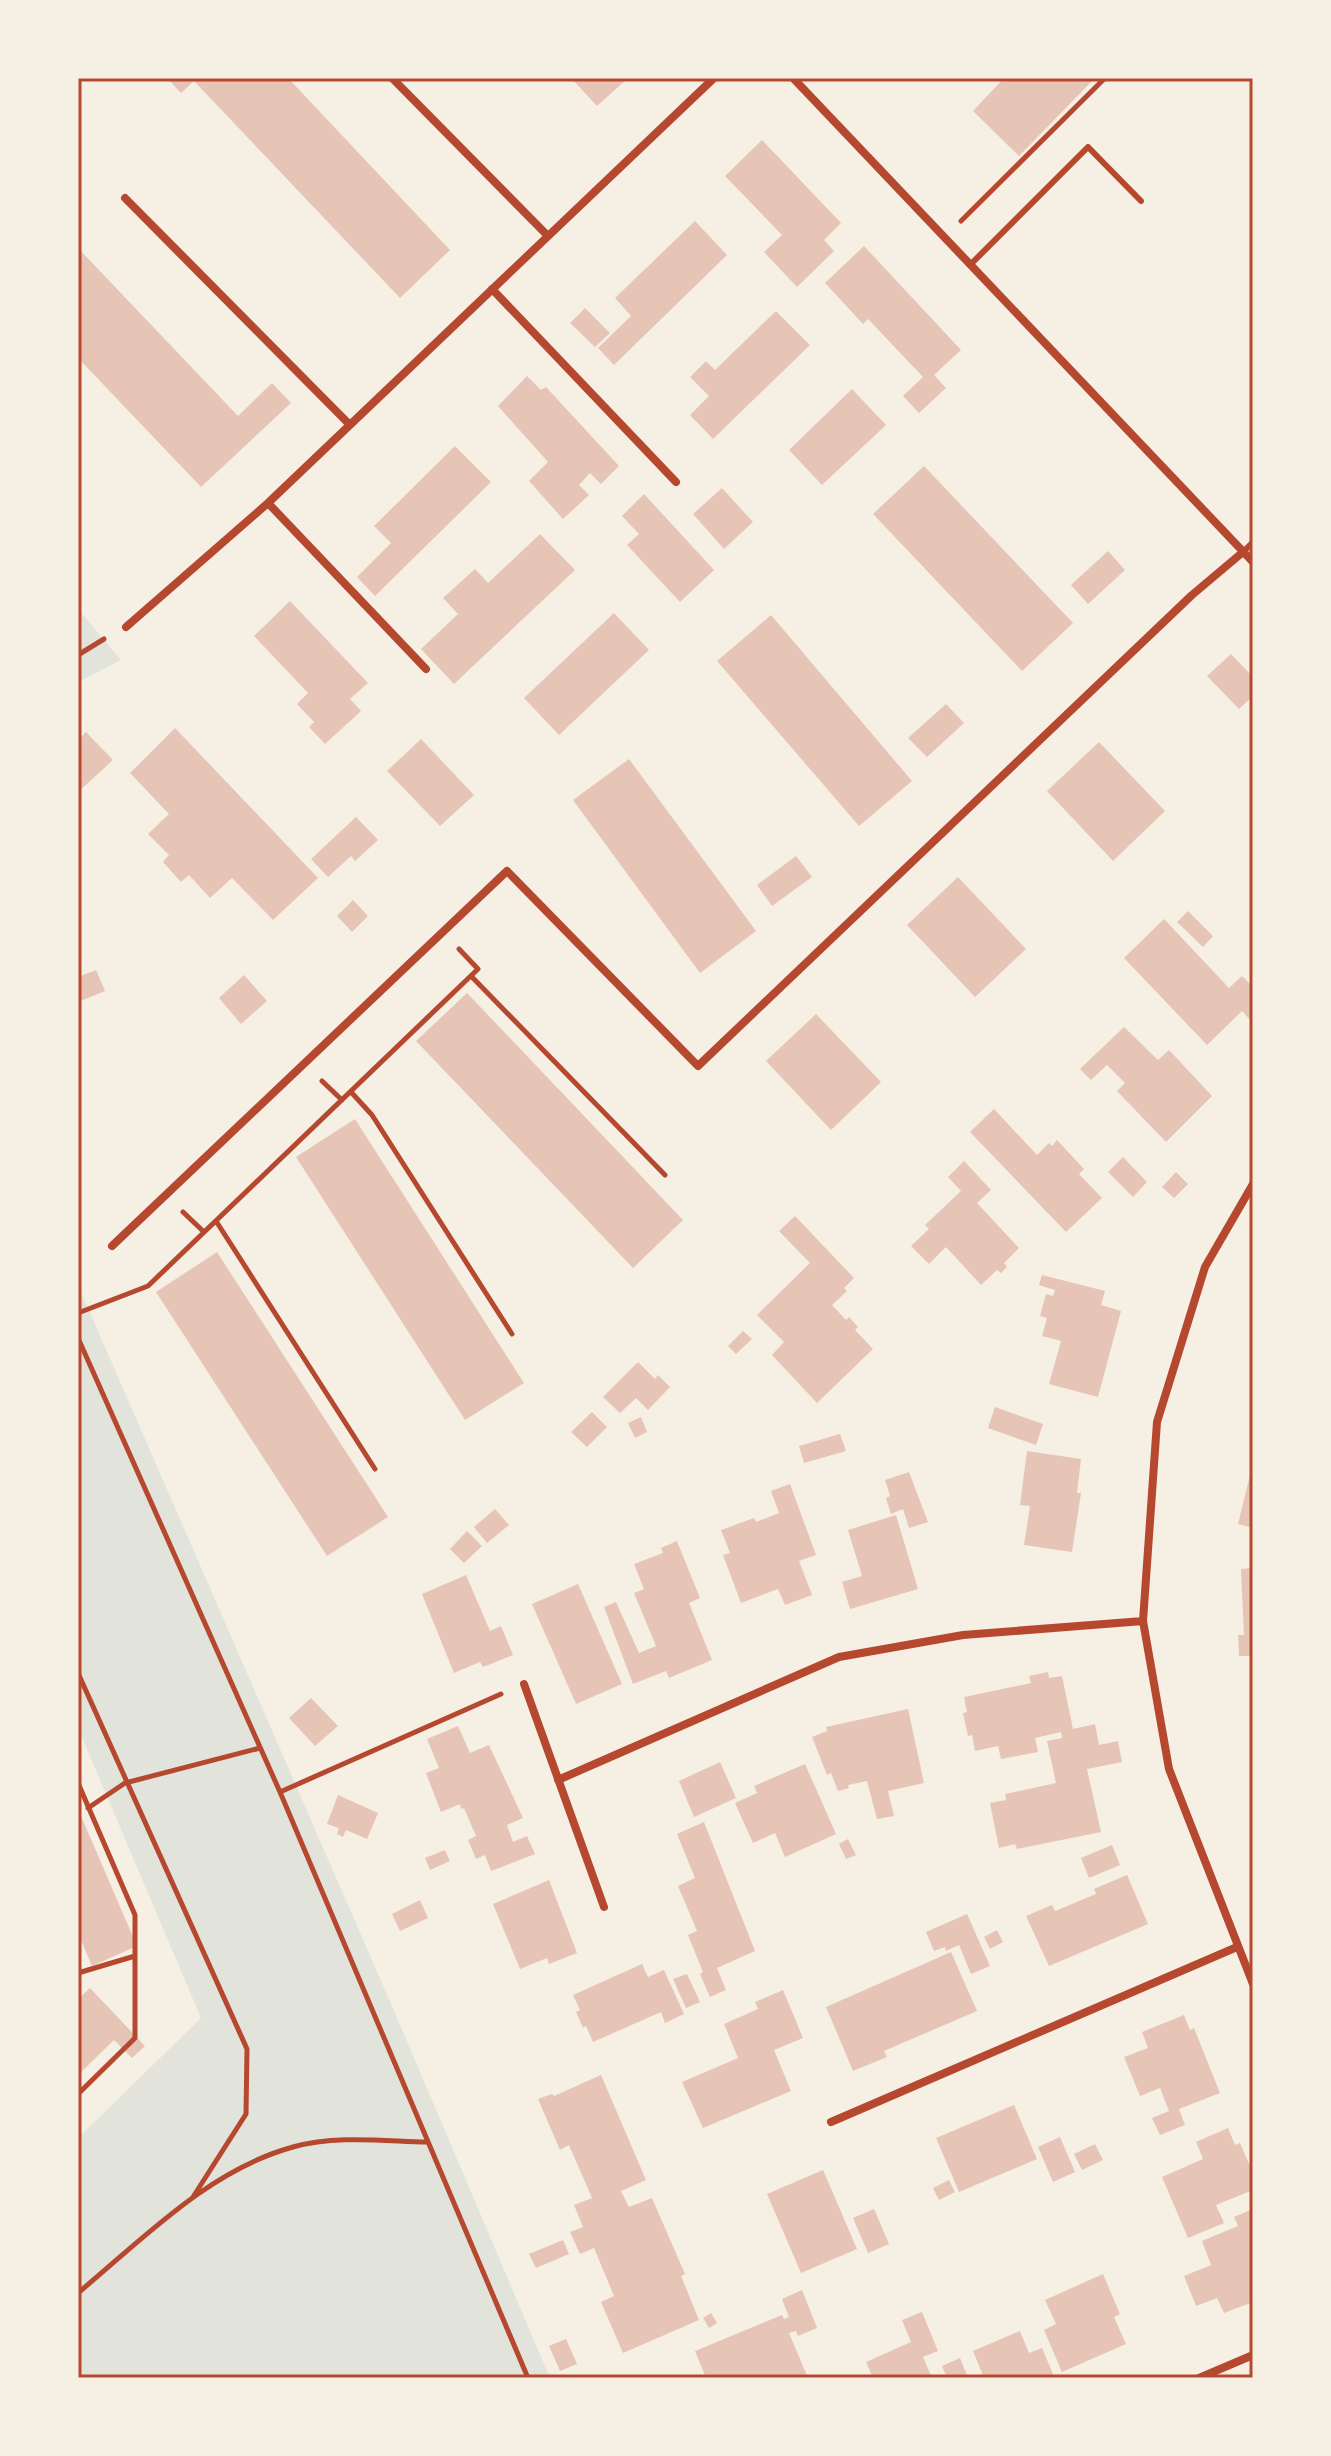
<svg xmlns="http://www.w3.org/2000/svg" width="1331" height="2456" viewBox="0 0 1331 2456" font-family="'IBM Plex Sans',sans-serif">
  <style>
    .green { fill: #e2e4dc }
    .building { fill: #e6c5b7 }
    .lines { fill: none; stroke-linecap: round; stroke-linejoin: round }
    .path { stroke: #b5482f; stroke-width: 5 }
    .service { stroke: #b5482f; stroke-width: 6 }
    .minor { stroke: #b5482f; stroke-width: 8 }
    .neatline { fill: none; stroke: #b5482f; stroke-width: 3 }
  </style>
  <rect width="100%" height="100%" fill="#f6efe4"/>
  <path class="green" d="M 78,609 L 121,660 L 78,682 Z
    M 78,1285 L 392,2006 L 550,2378 L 78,2378 L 78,2138 L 201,2018 L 78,1728 Z"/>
  <path class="building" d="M 167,78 L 288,78 L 450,250 L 400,298 L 194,81 L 181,93 Z
    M 571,78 L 628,78 L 597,106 Z
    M 1004,78 L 1095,78 L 1019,156 L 973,111 Z
    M 762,140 L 841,223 L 824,240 L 834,251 L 797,287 L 764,252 L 782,235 L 725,176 Z
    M 695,221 L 727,255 L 614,365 L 598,348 L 631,316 L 615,298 Z
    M 864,246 L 961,350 L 934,375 L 946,388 L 919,413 L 903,396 L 923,377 L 868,319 L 863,324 L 825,283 Z
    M 78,248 L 238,416 L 272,383 L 291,403 L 201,487 L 78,358 Z
    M 585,308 L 610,333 L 595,347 L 570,323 Z
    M 776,311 L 810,345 L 713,439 L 690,415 L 709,396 L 690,377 L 706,361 L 715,370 Z
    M 527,376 L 541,390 L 546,387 L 619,466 L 601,484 L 590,473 L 579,485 L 589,495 L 563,519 L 529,481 L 548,462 L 498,406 Z
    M 852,389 L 886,425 L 822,485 L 789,450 Z
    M 455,446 L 491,482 L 375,596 L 357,577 L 391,543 L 374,526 Z
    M 924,466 L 1073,623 L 1022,671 L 873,514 Z
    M 722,488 L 753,522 L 724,549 L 693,514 Z
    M 644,494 L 714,570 L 680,602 L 627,545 L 639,534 L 622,516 Z
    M 540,534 L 575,570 L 454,684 L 421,649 L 458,614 L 443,598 L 475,569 L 488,583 Z
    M 1108,551 L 1125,570 L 1088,604 L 1071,585 Z
    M 290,601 L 368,683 L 350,699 L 361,711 L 325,744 L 309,727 L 314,722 L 297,704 L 308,693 L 254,636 Z
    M 614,613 L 649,650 L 559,735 L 524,698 Z
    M 771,615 L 912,781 L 859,826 L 717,661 Z
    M 1231,654 L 1253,677 L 1253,696 L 1239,709 L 1207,676 Z
    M 946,704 L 964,723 L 927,757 L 908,738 Z
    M 175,728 L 318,878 L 273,920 L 232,878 L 210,898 L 189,875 L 181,882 L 163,862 L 169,855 L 148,834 L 169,814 L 130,773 Z
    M 86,732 L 113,760 L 78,792 L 78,740 Z
    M 421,739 L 474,795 L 440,826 L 387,771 Z
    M 1099,742 L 1165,811 L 1113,861 L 1047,791 Z
    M 629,759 L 756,931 L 700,973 L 573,800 Z
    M 356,817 L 378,840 L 355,861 L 351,856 L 328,877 L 311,859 Z
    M 796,856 L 812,877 L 772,906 L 757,885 Z
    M 958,877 L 1026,949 L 975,997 L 907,925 Z
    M 353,900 L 368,916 L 352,932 L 337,916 Z
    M 1188,911 L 1213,936 L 1203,947 L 1177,922 Z
    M 1164,919 L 1229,988 L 1242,976 L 1253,987 L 1253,1023 L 1242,1011 L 1207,1045 L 1124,958 Z
    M 96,970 L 105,991 L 78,1002 L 78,977 Z
    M 244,975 L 267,1001 L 241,1024 L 219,998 Z
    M 467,993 L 683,1220 L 633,1268 L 416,1041 Z
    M 816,1014 L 881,1082 L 831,1130 L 766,1061 Z
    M 1124,1027 L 1158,1060 L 1169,1050 L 1212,1096 L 1166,1142 L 1117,1091 L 1125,1083 L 1107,1065 L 1091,1080 L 1080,1069 Z
    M 994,1109 L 1037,1155 L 1049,1143 L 1052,1146 L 1057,1140 L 1084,1169 L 1079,1174 L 1102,1198 L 1066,1232 L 970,1132 Z
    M 355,1119 L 524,1383 L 465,1420 L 296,1157 Z
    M 1123,1157 L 1147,1182 L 1133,1197 L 1108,1172 Z
    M 964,1161 L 991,1190 L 977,1203 L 1019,1248 L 1004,1263 L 1007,1267 L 1001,1273 L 997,1270 L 981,1285 L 946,1247 L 929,1264 L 911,1246 L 929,1229 L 925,1225 L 961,1191 L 948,1177 Z
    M 1176,1172 L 1188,1184 L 1174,1198 L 1162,1187 Z
    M 795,1216 L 854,1278 L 844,1288 L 847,1291 L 832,1305 L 846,1320 L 849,1317 L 858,1327 L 855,1330 L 873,1349 L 817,1403 L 772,1355 L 784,1342 L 757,1315 L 810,1263 L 779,1231 Z
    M 217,1252 L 388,1517 L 327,1556 L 156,1292 Z
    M 1042,1275 L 1105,1291 L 1101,1305 L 1121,1311 L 1098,1397 L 1049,1384 L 1061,1341 L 1042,1336 L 1047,1318 L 1040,1316 L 1046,1294 L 1053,1296 L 1055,1290 L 1039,1285 Z
    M 743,1331 L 752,1339 L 736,1354 L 728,1346 Z
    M 638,1362 L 655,1379 L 658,1375 L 670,1387 L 648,1410 L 636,1398 L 620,1413 L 603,1397 Z
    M 995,1407 L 1043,1424 L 1036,1445 L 988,1428 Z
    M 592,1412 L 607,1427 L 587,1447 L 571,1432 Z
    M 641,1417 L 647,1432 L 635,1438 L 628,1423 Z
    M 840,1434 L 846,1451 L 804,1463 L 799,1446 Z
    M 1027,1451 L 1081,1459 L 1077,1493 L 1081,1493 L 1072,1552 L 1024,1545 L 1030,1506 L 1020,1505 Z
    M 1252,1467 L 1253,1467 L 1253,1528 L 1238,1524 Z
    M 909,1472 L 928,1522 L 909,1528 L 903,1509 L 891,1514 L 886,1498 L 890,1496 L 885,1480 Z
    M 790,1484 L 816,1555 L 799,1561 L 812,1595 L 785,1605 L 778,1589 L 741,1603 L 723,1555 L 730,1553 L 721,1530 L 754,1518 L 756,1522 L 779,1513 L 771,1491 Z
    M 495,1509 L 509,1525 L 487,1543 L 474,1527 Z
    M 896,1515 L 918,1589 L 850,1609 L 842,1582 L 862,1576 L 848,1530 Z
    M 467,1531 L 482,1546 L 464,1563 L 450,1549 Z
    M 677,1541 L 700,1598 L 689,1603 L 712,1660 L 669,1678 L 666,1671 L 633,1684 L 604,1607 L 616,1602 L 639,1653 L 656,1646 L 634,1593 L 644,1589 L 634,1564 L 663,1553 L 661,1548 Z
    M 1253,1568 L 1253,1656 L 1239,1656 L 1238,1635 L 1244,1635 L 1241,1569 Z
    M 466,1575 L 490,1631 L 501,1626 L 513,1655 L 483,1667 L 480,1662 L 454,1673 L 422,1594 Z
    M 578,1584 L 622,1684 L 576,1704 L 532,1604 Z
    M 1048,1672 L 1049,1678 L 1062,1676 L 1073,1729 L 1095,1724 L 1099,1745 L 1118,1741 L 1122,1762 L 1087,1769 L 1101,1832 L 1017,1849 L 1015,1844 L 999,1848 L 990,1803 L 1006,1800 L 1005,1794 L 1056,1783 L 1047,1741 L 1062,1738 L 1061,1732 L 1035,1738 L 1038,1752 L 1001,1759 L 998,1746 L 975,1751 L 972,1735 L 968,1736 L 963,1713 L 967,1712 L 964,1697 L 1031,1683 L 1029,1676 Z
    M 311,1698 L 338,1726 L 315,1746 L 289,1718 Z
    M 908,1709 L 924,1783 L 888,1791 L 894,1816 L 877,1819 L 867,1781 L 848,1785 L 849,1788 L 838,1791 L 831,1773 L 827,1775 L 812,1737 L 827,1731 L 826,1727 Z
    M 458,1726 L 470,1753 L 489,1745 L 523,1818 L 507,1825 L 513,1842 L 527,1836 L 535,1854 L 491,1871 L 485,1855 L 476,1859 L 468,1840 L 476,1836 L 464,1808 L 461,1809 L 460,1804 L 441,1812 L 426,1773 L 439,1768 L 427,1739 Z
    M 720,1762 L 736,1798 L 694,1817 L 679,1781 Z
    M 805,1764 L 836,1834 L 785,1857 L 775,1833 L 753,1843 L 735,1803 L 757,1793 L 754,1786 Z
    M 338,1795 L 378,1813 L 367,1839 L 346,1830 L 343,1837 L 337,1834 L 339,1828 L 327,1824 Z
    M 78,1809 L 137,1946 L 92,1966 L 78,1933 Z
    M 704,1822 L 755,1951 L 717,1968 L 726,1990 L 710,1997 L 700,1974 L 703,1972 L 688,1935 L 697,1931 L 678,1886 L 695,1878 L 677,1834 Z
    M 848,1839 L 856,1855 L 846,1859 L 839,1844 Z
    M 1112,1845 L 1120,1865 L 1089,1878 L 1081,1858 Z
    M 445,1850 L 450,1861 L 430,1870 L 425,1858 Z
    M 1127,1875 L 1148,1924 L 1049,1966 L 1026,1916 L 1052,1905 L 1055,1911 L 1096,1894 L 1094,1889 Z
    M 549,1880 L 577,1953 L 549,1964 L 547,1958 L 520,1969 L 493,1904 Z
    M 420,1900 L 428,1918 L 400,1931 L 392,1914 Z
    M 967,1914 L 990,1966 L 971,1974 L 959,1945 L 946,1951 L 945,1947 L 934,1951 L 926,1932 Z
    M 997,1930 L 1003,1942 L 990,1949 L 984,1937 Z
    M 951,1952 L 977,2011 L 884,2051 L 887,2057 L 853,2071 L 826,2007 Z
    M 642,1964 L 648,1977 L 664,1970 L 684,2014 L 665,2023 L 661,2012 L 593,2042 L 586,2026 L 583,2028 L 576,2012 L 580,2010 L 573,1995 Z
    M 687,1974 L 700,2002 L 686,2008 L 673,1979 Z
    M 90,1988 L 145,2046 L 132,2058 L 114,2040 L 78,2075 L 78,1999 Z
    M 783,1990 L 803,2038 L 774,2050 L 791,2091 L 703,2128 L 682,2082 L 738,2058 L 724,2024 L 758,2009 L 755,2002 Z
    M 1184,2015 L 1190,2030 L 1194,2028 L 1220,2093 L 1179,2109 L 1185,2125 L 1160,2135 L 1152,2118 L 1169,2111 L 1160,2088 L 1140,2096 L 1124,2057 L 1148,2048 L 1142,2032 Z
    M 601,2075 L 646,2180 L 621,2191 L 629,2207 L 652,2198 L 685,2274 L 681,2276 L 699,2320 L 623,2353 L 601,2302 L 614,2296 L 594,2248 L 580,2254 L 570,2232 L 583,2227 L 574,2205 L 592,2198 L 569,2145 L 560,2150 L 538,2099 L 552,2094 L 554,2096 Z
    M 1014,2105 L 1037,2159 L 959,2192 L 936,2138 Z
    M 1228,2128 L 1235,2145 L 1240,2143 L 1253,2173 L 1253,2190 L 1216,2205 L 1224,2223 L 1188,2238 L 1162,2177 L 1203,2159 L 1196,2142 Z
    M 1060,2137 L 1075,2172 L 1053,2182 L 1038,2147 Z
    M 1095,2144 L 1103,2160 L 1082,2170 L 1074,2154 Z
    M 823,2170 L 857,2249 L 801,2273 L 767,2194 Z
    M 949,2180 L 955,2192 L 939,2200 L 933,2188 Z
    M 874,2209 L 889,2244 L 868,2253 L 853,2218 Z
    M 1253,2209 L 1253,2302 L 1224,2313 L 1217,2298 L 1196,2306 L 1184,2276 L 1211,2265 L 1202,2241 L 1238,2226 L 1234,2217 Z
    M 563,2240 L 569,2254 L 536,2268 L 529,2254 Z
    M 1103,2274 L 1120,2314 L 1114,2317 L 1126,2344 L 1062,2372 L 1044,2330 L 1056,2324 L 1045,2300 Z
    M 802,2290 L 817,2328 L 798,2336 L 796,2331 L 789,2333 L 808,2378 L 706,2378 L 695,2351 L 782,2315 L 784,2319 L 789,2317 L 782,2299 Z
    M 922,2312 L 938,2351 L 923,2357 L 932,2378 L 873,2378 L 866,2362 L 911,2342 L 902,2320 Z
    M 711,2313 L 717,2323 L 709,2328 L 703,2318 Z
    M 1020,2331 L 1029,2353 L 1042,2348 L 1053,2374 L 1045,2378 L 984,2378 L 973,2351 Z
    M 566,2339 L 577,2364 L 560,2371 L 549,2346 Z
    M 960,2358 L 968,2378 L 947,2378 L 942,2366 Z"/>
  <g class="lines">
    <path class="path" d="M 961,221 L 1105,78
      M 78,655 L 104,639
      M 471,976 L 665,1175
      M 322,1081 L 342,1100
      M 351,1092 L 372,1115 L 512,1334
      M 183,1212 L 204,1232
      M 216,1221 L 375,1469
      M 78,1313 L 148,1286 L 478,969 L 459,949
      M 78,1338 L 280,1792 L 528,2378
      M 78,1673 L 247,2049 L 246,2114 L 193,2197
      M 78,1783 L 135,1915 L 135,2038 L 78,2094
      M 280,1792 L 501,1694
      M 88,1808 L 125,1783 L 260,1748
      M 78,1973 L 135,1956
      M 78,2293 C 144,2238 209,2170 293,2147 C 336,2135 383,2141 427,2142"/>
    <path class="service" d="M 970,265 L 1088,147 L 1141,201
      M 1243,552 L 1253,542"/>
    <path class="minor" d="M 392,78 L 548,236
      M 793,78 L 1253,562
      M 125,198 L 350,425
      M 492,289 L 676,482
      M 268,503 L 426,669
      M 126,627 L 268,503 L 714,78
      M 1253,1184 L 1205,1267 L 1157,1422 L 1143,1621 L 1169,1769 L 1253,1984
      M 112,1246 L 507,871 L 698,1066 L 1192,595 L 1243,552
      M 524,1684 L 604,1907
      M 558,1780 L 839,1657 L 963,1635 L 1143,1621
      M 831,2122 L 1237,1947
      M 1199,2378 L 1253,2355"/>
  </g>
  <rect width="1331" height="2456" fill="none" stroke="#f6efe4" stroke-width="160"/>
  <rect x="80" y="80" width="1171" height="2296" class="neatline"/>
</svg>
